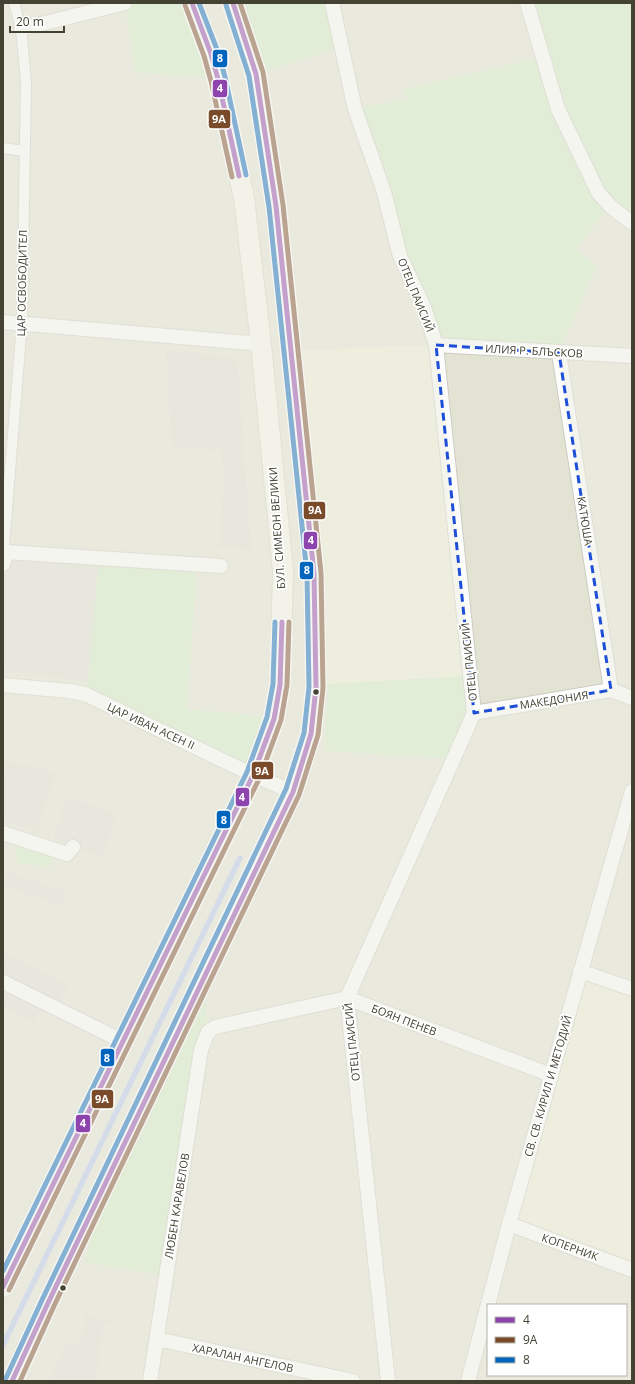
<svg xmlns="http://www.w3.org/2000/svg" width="635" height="1384" viewBox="0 0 635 1384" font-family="'Open Sans',sans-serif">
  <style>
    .residential { fill: #e3e3d3; fill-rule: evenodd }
    .education { fill: #ededd7 }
    .green { fill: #d1ebc4 }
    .parking { fill: #ddddd6 }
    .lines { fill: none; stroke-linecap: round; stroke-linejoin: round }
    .stream { stroke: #b4c6ee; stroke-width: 5.5 }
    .pedestrian-casing { stroke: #ccccc4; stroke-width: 12 }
    .minor-casing { stroke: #ccccc4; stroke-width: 16 }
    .secondary-casing { stroke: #cecfbe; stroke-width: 22 }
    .pedestrian { stroke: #fcfcfb; stroke-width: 10 }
    .minor { stroke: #fcfcfb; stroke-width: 14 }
    .secondary { stroke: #f5f6ec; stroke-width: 20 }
    .bus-1-casing { stroke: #fff; stroke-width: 8 }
    .bus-2-casing { stroke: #fff; stroke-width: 8 }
    .bus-3-casing { stroke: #fff; stroke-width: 8 }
    .bus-1 { stroke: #8e44ad; stroke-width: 5 }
    .bus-2 { stroke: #7a4b2a; stroke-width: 5 }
    .bus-3 { stroke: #0065bd; stroke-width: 5 }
    .marked { fill: none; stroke: #1d4ed8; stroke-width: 3; stroke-dasharray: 8 5; stroke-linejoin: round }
    .bus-dot { fill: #444233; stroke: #fff; stroke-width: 1.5 }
    .labels { text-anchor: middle; stroke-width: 3.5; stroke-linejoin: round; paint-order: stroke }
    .street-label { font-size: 11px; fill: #444233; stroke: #fff }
    .line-badge { stroke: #fff; stroke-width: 1.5 }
    .badge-label { font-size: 11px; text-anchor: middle; font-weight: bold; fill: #fff }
  </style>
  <rect width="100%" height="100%" fill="#eeeee6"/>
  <path class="residential" d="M 3,3 L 632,3 L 632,1381 L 3,1381 ZM 488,1305 L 626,1305 L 626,1375 L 488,1375 Z"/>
  <path class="education" d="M 436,345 L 470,676 L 328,684 L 316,682 L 291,351 Z
    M 580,971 L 632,989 L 632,1270 L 509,1224 Z"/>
  <path class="green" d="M 125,3 L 192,3 L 218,79 L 135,72 Z
    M 233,3 L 332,3 L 342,47 L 256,74 Z
    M 527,3 L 632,3 L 632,223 L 611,208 L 597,221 L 577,250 L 597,266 L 559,352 L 436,345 L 355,109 L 407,99 L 404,89 L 542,57 Z
    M 99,557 L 197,564 L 187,709 L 253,715 L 274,719 L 253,775 L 85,694 L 88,681 Z
    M 470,676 L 474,713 L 454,759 L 325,751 L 328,684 Z
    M 15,845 L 53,857 L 50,867 L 18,863 Z
    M 205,994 L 208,1032 L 166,1276 L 85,1262 L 93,1229 Z"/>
  <path class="parking" d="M 166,351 L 237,357 L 251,549 L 219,548 L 224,478 L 221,450 L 172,449 Z
    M 6,552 L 99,557 L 88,681 L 3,671 L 3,564 Z
    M 7,762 L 56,772 L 37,831 L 3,821 L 3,773 Z
    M 68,796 L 118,815 L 102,857 L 53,838 Z
    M 9,872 L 66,891 L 60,906 L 3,886 Z
    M 3,953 L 68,984 L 57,1009 L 42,1001 L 34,1022 L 3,1007 Z
    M 85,1313 L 106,1321 L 116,1319 L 103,1327 L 95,1381 L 48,1381 L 67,1341 L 78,1345 L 85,1326 L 83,1317 Z"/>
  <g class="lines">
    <path class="stream" d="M 3,1345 L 240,858"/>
    <g class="pedestrian-casing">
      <path id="pedestrian" d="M 3,148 L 24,151
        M 6,552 L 4,545 L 22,323 L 26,81 L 21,29 L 14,3"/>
    </g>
    <g class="minor-casing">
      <path id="minor" d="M 332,3 L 355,109 L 384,192 L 400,256 L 424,307 L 436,345 L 474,713 L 347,998 L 388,1381
        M 527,3 L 558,109 L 598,192 L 611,207 L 632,223
        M 21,29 L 125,3
        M 3,322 L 261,344
        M 436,345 L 632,356
        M 559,353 L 611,690
        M 3,564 L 6,552 L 221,566
        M 3,685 L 69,691 L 85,694 L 253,775 L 293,792
        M 474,713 L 611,690 L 632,698
        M 3,833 L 67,854 L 73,847
        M 580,971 L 632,989
        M 3,982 L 122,1041
        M 509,1224 L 632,1270
        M 157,1339 L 353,1381
        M 150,1381 L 201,1050 L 208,1032 L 215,1027 L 347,998 L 551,1075
        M 468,1381 L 509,1224 L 632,791"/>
    </g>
    <g class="secondary-casing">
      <path id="secondary" d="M 3,1287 L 253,775 L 274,719 L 280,685 L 283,571 L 261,344 L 244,198 L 218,79 L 211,54 L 192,3
        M 12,1381 L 48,1303 L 293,792 L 311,734 L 316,687 L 314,574 L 276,206 L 256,74 L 233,3"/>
    </g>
    <use href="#pedestrian" class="pedestrian"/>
    <use href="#minor" class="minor"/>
    <use href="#secondary" class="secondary"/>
    <g class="bus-1-casing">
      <path id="bus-1" d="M 192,3 L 211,54 L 218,79 L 239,176
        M 3,1287 L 253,775 L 274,719 L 280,685 L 282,622
        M 12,1381 L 48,1303 L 293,792 L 311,734 L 316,687 L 314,574 L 276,206 L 256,74 L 233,3"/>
    </g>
    <g class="bus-2-casing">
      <path id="bus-2" d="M 185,5 L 204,56 L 211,81 L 232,177
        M 9,1290 L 260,777 L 281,720 L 287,685 L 289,622
        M 20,1381 L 54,1306 L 299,795 L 318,735 L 323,688 L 321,573 L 283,205 L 263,72 L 240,3"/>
    </g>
    <g class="bus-3-casing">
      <path id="bus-3" d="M 199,3 L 218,52 L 225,77 L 246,175
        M 3,1271 L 247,772 L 267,717 L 273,684 L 275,622
        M 6,1378 L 42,1300 L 286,789 L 304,733 L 309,687 L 307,574 L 269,207 L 249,76 L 226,5"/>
    </g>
    <use href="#bus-1" class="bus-1"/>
    <use href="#bus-2" class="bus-2"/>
    <use href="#bus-3" class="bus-3"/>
  </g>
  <path d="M0 0H635V1384H0ZM 436,345 L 559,353 L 611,690 L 474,713 Z" fill="#eeeee6" fill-opacity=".55" fill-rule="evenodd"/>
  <path class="marked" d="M 436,345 L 559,353 L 611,690 L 474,713 Z"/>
  <g class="bus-dot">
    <circle cx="316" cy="692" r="3.5"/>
    <circle cx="63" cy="1288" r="3.5"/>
  </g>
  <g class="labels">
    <g class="street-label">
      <text transform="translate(22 283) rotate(-89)" y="4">ЦАР ОСВОБОДИТЕЛ</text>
      <text transform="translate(416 295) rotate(68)" y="4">ОТЕЦ ПАИСИЙ</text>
      <text transform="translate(534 351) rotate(3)" y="4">ИЛИЯ Р. БЛЪСКОВ</text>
      <text transform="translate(585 521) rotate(81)" y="4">КАТЮША</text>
      <text transform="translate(277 528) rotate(-94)" y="4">БУЛ. СИМЕОН ВЕЛИКИ</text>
      <text transform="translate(469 662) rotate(-96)" y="4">ОТЕЦ ПАИСИЙ</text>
      <text transform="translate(554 700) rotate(-9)" y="4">МАКЕДОНИЯ</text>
      <text transform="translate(151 726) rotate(25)" y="4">ЦАР ИВАН АСЕН II</text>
      <text transform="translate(404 1020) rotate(21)" y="4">БОЯН ПЕНЕВ</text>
      <text transform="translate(352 1042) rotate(-96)" y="4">ОТЕЦ ПАИСИЙ</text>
      <text transform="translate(548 1086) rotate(-74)" y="4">СВ. СВ. КИРИЛ И МЕТОДИЙ</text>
      <text transform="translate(177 1206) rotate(-81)" y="4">ЛЮБЕН КАРАВЕЛОВ</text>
      <text transform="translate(570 1247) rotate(20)" y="4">КОПЕРНИК</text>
      <text transform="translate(243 1358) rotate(12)" y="4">ХАРАЛАН АНГЕЛОВ</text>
    </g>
  </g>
  <g class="line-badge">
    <rect x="212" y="49" width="16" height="19" rx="4" fill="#0065bd"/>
    <rect x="212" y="79" width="16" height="19" rx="4" fill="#8e44ad"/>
    <rect x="208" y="109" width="23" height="20" rx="4" fill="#7a4b2a"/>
    <rect x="303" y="501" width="23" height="19" rx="4" fill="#7a4b2a"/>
    <rect x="303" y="531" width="15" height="19" rx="4" fill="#8e44ad"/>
    <rect x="299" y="561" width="15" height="19" rx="4" fill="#0065bd"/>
    <rect x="251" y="761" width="23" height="19" rx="4" fill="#7a4b2a"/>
    <rect x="235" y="787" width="15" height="20" rx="4" fill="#8e44ad"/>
    <rect x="216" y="810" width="15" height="19" rx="4" fill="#0065bd"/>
    <rect x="100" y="1048" width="15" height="19" rx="4" fill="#0065bd"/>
    <rect x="91" y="1089" width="23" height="20" rx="4" fill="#7a4b2a"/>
    <rect x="75" y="1114" width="16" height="19" rx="4" fill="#8e44ad"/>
  </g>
  <g class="badge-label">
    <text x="220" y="62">8</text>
    <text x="220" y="92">4</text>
    <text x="219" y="123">9А</text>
    <text x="315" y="514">9А</text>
    <text x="311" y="544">4</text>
    <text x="307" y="574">8</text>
    <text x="262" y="775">9А</text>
    <text x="242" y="801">4</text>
    <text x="224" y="824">8</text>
    <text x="107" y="1062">8</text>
    <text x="102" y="1103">9А</text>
    <text x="83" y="1127">4</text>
  </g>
  <rect width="635" height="1384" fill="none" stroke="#444233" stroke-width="8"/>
  <rect x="487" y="1304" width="140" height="72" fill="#ffffff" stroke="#b4b3ad"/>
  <rect x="495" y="1317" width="20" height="6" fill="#8e44ad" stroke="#b4b3ad"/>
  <text x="523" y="1324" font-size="12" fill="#444233">4</text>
  <rect x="495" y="1337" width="20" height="6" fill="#7a4b2a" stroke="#b4b3ad"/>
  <text x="523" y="1344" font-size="12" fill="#444233">9А</text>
  <rect x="495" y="1357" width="20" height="6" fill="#0065bd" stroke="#b4b3ad"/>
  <text x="523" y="1364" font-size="12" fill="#444233">8</text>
  <path d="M10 26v6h54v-6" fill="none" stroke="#444233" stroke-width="2"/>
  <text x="16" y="26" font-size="12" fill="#444233" stroke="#ffffff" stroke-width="3" paint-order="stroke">20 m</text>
</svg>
